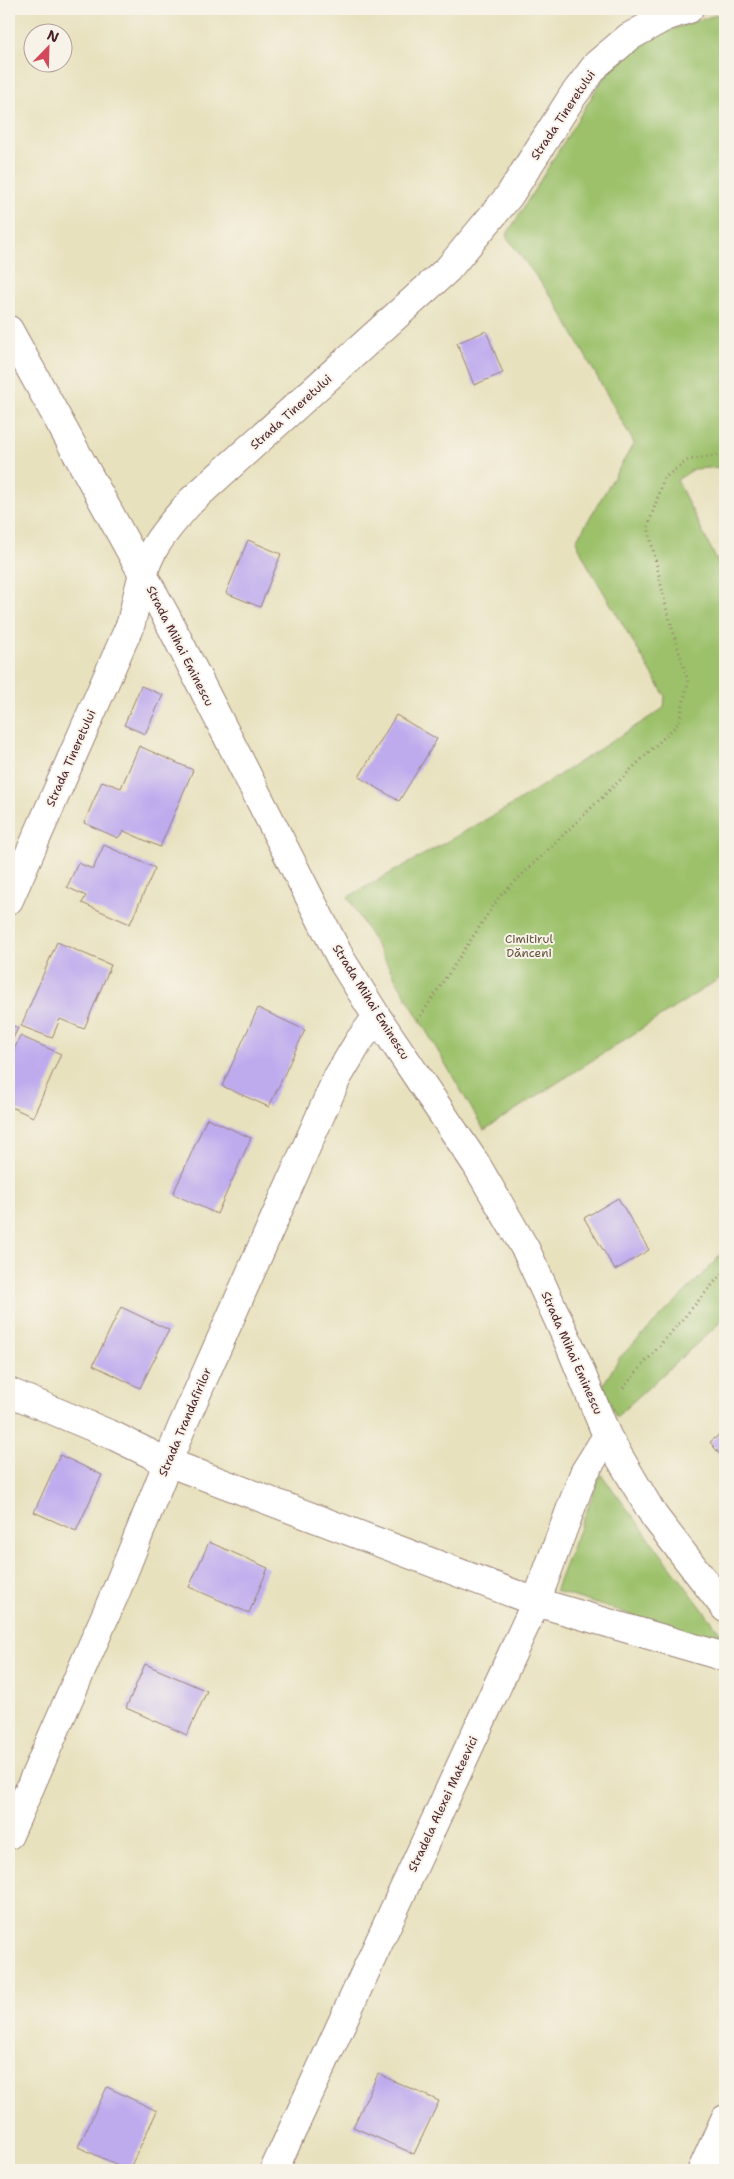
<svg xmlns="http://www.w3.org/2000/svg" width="734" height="2179" viewBox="0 0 734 2179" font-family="'Shantell Sans',sans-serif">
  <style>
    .green { fill: #9cc16b; stroke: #73704b }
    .building { fill: #beabee }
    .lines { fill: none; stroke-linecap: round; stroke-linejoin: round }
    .minor-casing { stroke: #998074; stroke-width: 30 }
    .path { stroke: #998074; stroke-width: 3; stroke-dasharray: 1 4; stroke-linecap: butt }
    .minor { stroke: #fff; stroke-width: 28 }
    .labels { text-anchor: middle; stroke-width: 4; stroke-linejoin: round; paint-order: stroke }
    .street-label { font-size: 12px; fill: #4a1f2b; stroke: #f7f3e8 }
    .park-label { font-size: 12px; fill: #63503e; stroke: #f7f3e8 }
  </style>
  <rect width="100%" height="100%" fill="#f7f3e8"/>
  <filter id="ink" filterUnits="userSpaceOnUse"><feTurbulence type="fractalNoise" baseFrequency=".02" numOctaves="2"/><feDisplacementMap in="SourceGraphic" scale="10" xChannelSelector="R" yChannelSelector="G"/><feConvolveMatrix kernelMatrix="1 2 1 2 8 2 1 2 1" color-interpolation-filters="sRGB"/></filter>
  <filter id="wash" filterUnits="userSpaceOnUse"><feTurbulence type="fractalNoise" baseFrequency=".0096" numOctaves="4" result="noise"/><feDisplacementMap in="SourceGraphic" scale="20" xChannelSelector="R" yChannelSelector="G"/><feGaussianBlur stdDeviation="1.12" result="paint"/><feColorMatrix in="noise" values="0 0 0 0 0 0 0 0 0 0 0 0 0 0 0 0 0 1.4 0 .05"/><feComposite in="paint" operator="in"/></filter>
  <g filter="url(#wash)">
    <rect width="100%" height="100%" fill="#e8e1be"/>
    <path class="green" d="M 725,12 L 725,467 L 694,469 L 677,480 L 725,577 L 725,975 L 484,1130 L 348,897 L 512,805 L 664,708 L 665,696 L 587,564 L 576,541 L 634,443 L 556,303 L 506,236 L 610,67 L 663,32 Z
      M 725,1246 L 725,1318 L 616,1417 L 603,1385 L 620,1357 L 716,1261 Z
      M 601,1474 L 725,1639 L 725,1644 L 555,1591 Z"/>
    <g id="blocks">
      <path class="building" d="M 486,331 L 503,373 L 474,385 L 457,343 Z
        M 248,540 L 281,554 L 260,607 L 226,593 Z
        M 141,686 L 163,695 L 145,734 L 124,725 Z
        M 396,715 L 437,739 L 399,801 L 359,777 Z
        M 139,746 L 193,770 L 160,847 L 124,831 L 118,838 L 84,823 L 102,781 L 121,788 Z
        M 104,845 L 155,868 L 130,924 L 82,903 L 86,896 L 67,887 L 78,863 L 93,869 Z
        M 57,942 L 111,965 L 84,1029 L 60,1019 L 52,1038 L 21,1026 Z
        M 258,1008 L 305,1030 L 269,1107 L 222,1086 Z
        M 9,1024 L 18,1028 L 9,1047 Z
        M 20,1036 L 61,1054 L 33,1117 L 9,1106 L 9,1061 Z
        M 207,1118 L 251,1138 L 217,1214 L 173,1194 Z
        M 618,1198 L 649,1250 L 615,1270 L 584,1218 Z
        M 121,1307 L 169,1330 L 140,1388 L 93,1365 Z
        M 725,1430 L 725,1461 L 710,1442 Z
        M 60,1455 L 102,1475 L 76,1531 L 34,1512 Z
        M 209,1542 L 268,1568 L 249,1613 L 189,1587 Z
        M 145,1664 L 207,1691 L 187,1735 L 126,1708 Z
        M 378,2074 L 439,2101 L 414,2154 L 353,2127 Z
        M 107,2087 L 157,2111 L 129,2170 L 78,2147 Z"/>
    </g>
  </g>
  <g filter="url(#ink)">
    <use href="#blocks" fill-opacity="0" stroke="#998074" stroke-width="1"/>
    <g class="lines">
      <g class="minor-casing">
        <path id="minor" d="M 9,330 L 167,618 L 342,961 L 377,1017 L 476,1164 L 526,1250 L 568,1341 L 607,1436 L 654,1516 L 725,1608
          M 9,900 L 131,623 C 137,599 141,572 153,550 C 163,532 178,516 191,501 L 448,269 L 509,196 L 572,97 L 597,64 L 629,37 L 665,17 L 689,9
          M 9,1392 L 114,1436 L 167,1462 L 536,1602 L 725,1657
          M 9,1835 L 117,1589 L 181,1429 L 337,1078 L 359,1041 L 377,1017
          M 274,2170 L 536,1602 L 584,1473 L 607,1436
          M 702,2170 L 725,2119"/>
      </g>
      <path class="path" d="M 418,1020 L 499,897 L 679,723 L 688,681 L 667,611 L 648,527 L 664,478 L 688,460 L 725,454
        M 623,1388 L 725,1270"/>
      <use href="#minor" class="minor"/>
    </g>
  </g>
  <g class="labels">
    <g class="street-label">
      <text transform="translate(563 115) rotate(-56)" y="4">Strada Tineretului</text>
      <text transform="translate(291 412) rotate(-42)" y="4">Strada Tineretului</text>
      <text transform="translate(180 646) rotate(63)" y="4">Strada Mihai Eminescu</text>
      <text transform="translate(71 758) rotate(-66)" y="4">Strada Tineretului</text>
      <text transform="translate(371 1002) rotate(58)" y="4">Strada Mihai Eminescu</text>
      <text transform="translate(572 1353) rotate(66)" y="4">Strada Mihai Eminescu</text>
      <text transform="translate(185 1422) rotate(-67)" y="4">Strada Trandafirilor</text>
      <text transform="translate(443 1804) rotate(-65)" y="4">Stradela Alexei Mateevici</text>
    </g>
    <g class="park-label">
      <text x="529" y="943">Cimitirul<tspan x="529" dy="14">Dănceni</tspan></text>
    </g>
  </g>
  <rect width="734" height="2179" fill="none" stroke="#f7f3e8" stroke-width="30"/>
  <g transform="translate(48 48) rotate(23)"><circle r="24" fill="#f7f3e8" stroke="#b29e9c"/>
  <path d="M0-4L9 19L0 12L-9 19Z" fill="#d1495b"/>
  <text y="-8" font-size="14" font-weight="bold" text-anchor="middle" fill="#4a1f2b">N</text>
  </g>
</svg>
